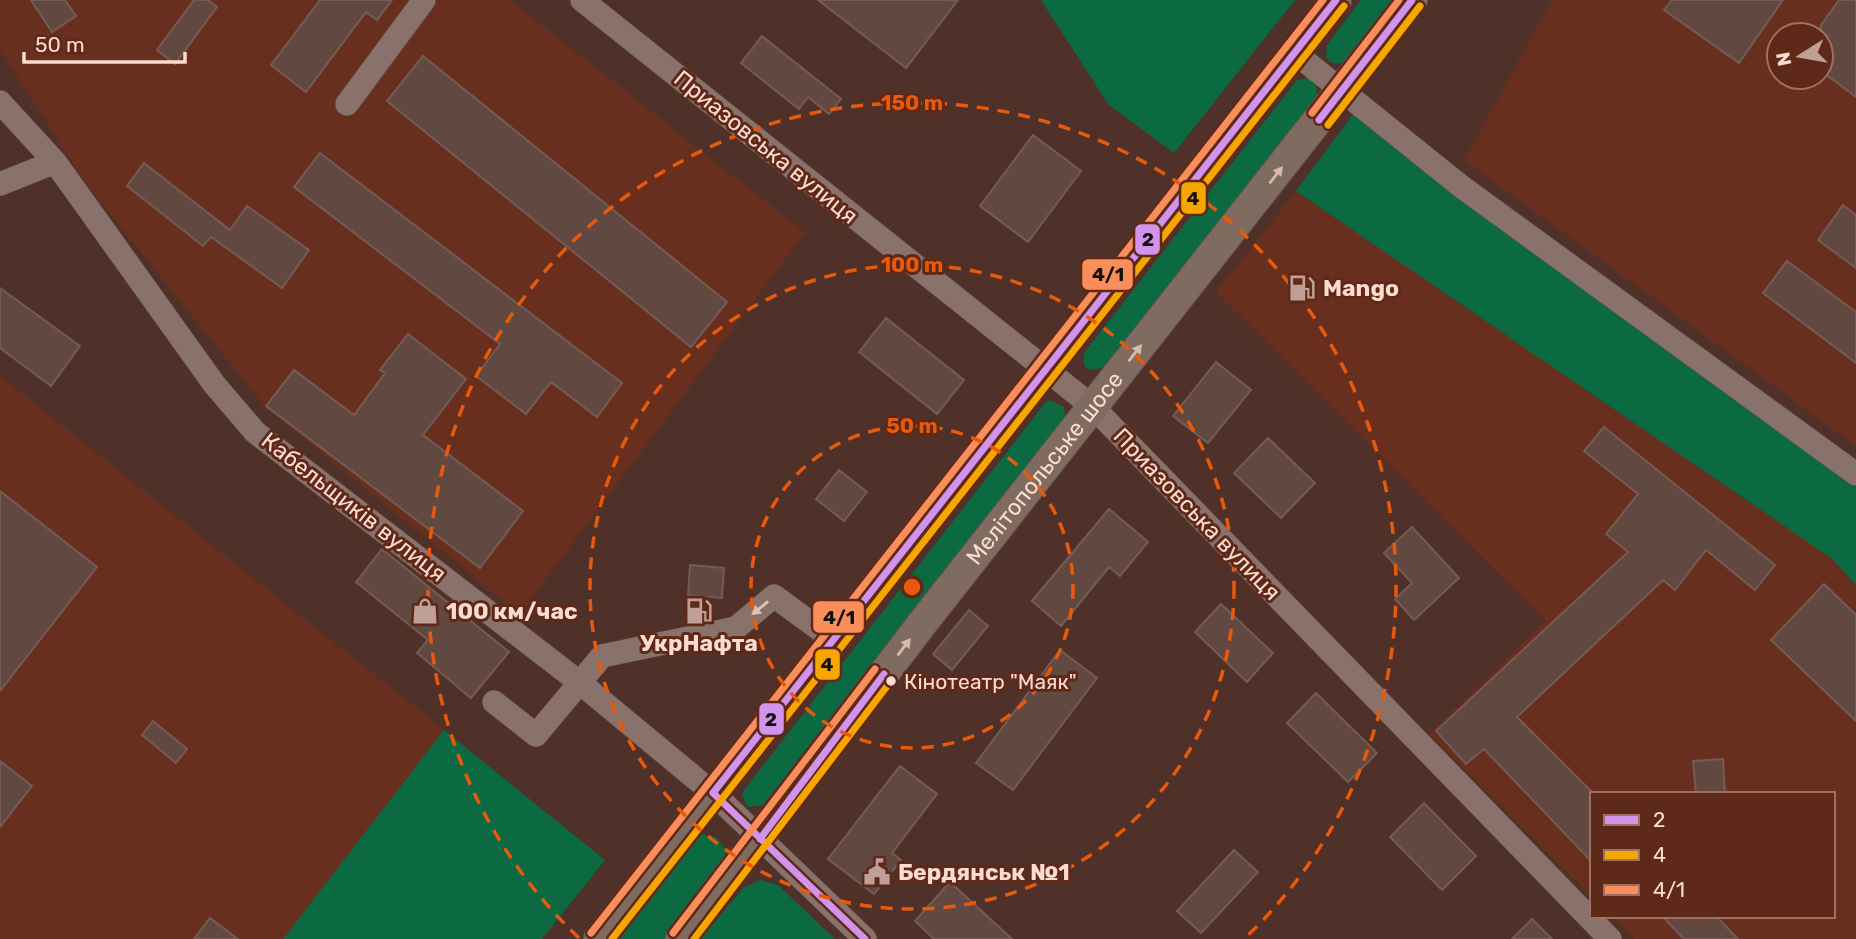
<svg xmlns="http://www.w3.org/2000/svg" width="1856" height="939" viewBox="0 0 1856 939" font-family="Rubik,sans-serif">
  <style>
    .built { fill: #682f1e; fill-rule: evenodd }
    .green { fill: #0c6a42 }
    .building { fill: #614942; stroke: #755b54; stroke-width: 2 }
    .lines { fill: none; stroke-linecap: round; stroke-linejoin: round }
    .minor-casing { stroke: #6a5049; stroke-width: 24 }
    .major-casing { stroke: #6a5049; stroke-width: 32 }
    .minor { stroke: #88726b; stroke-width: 23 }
    .major { stroke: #7f6b5f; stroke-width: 30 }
    .bus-1-casing { stroke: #5f2919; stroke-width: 12 }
    .bus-2-casing { stroke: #5f2919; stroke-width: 12 }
    .bus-3-casing { stroke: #5f2919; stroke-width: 12 }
    .bus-1 { stroke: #d193ec; stroke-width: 7 }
    .bus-2 { stroke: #f7a600; stroke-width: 7 }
    .bus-3 { stroke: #fa8e5a; stroke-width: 7 }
    .oneway { fill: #d7b9ae }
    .oneway2 { fill: #e0c1b7 }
    .ring { fill: none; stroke: #e8590c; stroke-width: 3.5; stroke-dasharray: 12 9 }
    .bus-dot { fill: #fddbd0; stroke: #5f2919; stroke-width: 2.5 }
    .labels { text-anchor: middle; stroke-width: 6; stroke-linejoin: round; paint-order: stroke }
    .bus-label { font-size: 21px; fill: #fddbd0; stroke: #5f2919; text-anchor: start }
    .street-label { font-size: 23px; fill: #fddbd0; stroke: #5f2919 }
    .poi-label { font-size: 23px; font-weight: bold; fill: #fddbd0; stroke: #5f2919; text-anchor: start }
    .centre { fill: #e8590c; stroke: #5f2919; stroke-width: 3.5 }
    .ring-label { font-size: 21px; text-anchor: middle; font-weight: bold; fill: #e8590c; stroke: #5f2919; stroke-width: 6; stroke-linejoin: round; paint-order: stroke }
    .line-badge { stroke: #5f2919; stroke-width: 2.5 }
    .pale-badge-label { font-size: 19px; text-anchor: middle; font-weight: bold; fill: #111 }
  </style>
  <rect width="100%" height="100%" fill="#4f3129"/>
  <path class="built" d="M 0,0 L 510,0 L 805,233 L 520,614 L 266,408 L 86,184 L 0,50 Z
    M 1552,0 L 1856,0 L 1856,446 L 1464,160 ZM 1779,35 L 1821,35 L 1821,77 L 1779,77 Z
    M 1296,191 L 1831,558 L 1856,585 L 1856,939 L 1634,939 L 1611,916 L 1833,916 L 1833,794 L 1592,794 L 1592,897 L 1429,734 L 1546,621 L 1216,292 Z
    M 0,376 L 444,730 L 283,939 L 0,939 Z"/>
  <path class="green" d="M 1041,0 L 1295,0 L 1174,153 L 1108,104 Z
    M 1361,0 L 1393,0 L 1345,61 L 1341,64 L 1330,62 L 1326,58 L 1327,45 Z
    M 1308,78 L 1316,85 L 1317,96 L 1103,368 L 1088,370 L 1084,365 L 1084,353 L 1297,80 Z
    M 1354,113 L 1856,488 L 1856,585 L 1831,558 L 1296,191 Z
    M 1050,400 L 1064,407 L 1065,419 L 763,805 L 748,807 L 742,796 L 744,790 L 1045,403 Z
    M 444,730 L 605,860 L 542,939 L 283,939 Z
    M 699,833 L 717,838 L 730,856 L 665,939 L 616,939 Z
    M 760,880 L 778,885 L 835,939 L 701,939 L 743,888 Z"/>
  <path class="building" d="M 31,0 L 65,0 L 76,16 L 52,32 Z
    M 194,0 L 208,0 L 217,7 L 175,64 L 157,50 Z
    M 320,0 L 392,0 L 377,20 L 366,12 L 306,92 L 271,65 Z
    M 818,0 L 958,0 L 906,68 Z
    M 1672,0 L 1783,0 L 1739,63 L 1664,10 Z
    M 1839,0 L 1856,0 L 1856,97 L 1821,71 L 1821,25 Z
    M 762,36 L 841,99 L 829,114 L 808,97 L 799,109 L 741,63 Z
    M 423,56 L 727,302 L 691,347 L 387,101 Z
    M 1033,135 L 1081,171 L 1028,242 L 980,206 Z
    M 320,153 L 622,383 L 597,417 L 551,382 L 526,414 L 476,376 L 500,344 L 294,187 Z
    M 144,163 L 230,230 L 247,206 L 309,250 L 282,288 L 211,237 L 203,246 L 127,186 Z
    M 1843,205 L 1856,215 L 1856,268 L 1818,240 Z
    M 1787,261 L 1856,312 L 1856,363 L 1763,293 Z
    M 0,288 L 80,346 L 51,386 L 0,348 Z
    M 886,318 L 964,380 L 937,414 L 859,352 Z
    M 408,334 L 466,379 L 423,435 L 523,511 L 480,568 L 266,406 L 294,370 L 354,415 L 385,373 L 380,370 Z
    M 1216,362 L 1251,390 L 1208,443 L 1173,416 Z
    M 1604,427 L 1775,565 L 1755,590 L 1706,550 L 1675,590 L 1663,580 L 1517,717 L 1592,792 L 1592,862 L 1484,749 L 1466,764 L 1436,731 L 1628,552 L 1606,534 L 1638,494 L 1584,451 Z
    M 1268,438 L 1315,483 L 1281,518 L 1234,473 Z
    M 839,470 L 867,492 L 844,521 L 816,499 Z
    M 0,491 L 97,567 L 0,691 Z
    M 1109,509 L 1148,542 L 1120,576 L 1109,567 L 1061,626 L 1032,601 Z
    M 1412,527 L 1459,578 L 1414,620 L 1395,599 L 1412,583 L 1384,553 Z
    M 382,549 L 509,652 L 471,698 L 417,653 L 428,640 L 356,582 Z
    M 690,565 L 724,568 L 722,598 L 688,595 Z
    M 1824,584 L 1856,615 L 1856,721 L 1771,640 Z
    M 1221,604 L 1273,653 L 1247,682 L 1195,632 Z
    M 969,610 L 988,626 L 952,670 L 933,654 Z
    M 1060,650 L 1097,678 L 1013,790 L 976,763 Z
    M 1316,693 L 1377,753 L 1348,782 L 1287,723 Z
    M 153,721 L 187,749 L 176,763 L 142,735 Z
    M 1723,759 L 1725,794 L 1696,794 L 1693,761 Z
    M 0,761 L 32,786 L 0,827 Z
    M 900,766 L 937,794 L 892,853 L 901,860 L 874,894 L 828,859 Z
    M 1424,803 L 1476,856 L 1442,890 L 1390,837 Z
    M 1234,850 L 1258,872 L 1201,933 L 1177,911 Z
    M 950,882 L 1012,939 L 934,939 L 915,921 Z
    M 1662,916 L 1716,916 L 1738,939 L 1684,939 Z
    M 210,918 L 238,939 L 194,939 Z
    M 1532,919 L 1552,939 L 1512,939 Z"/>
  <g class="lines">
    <g class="minor-casing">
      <path id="minor" d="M 582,0 L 1093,407 L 1610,939
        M 1295,53 L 1462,187 L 1856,474
        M 0,102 L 55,162 L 214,384 L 255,432 L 579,682 L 713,793 L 865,939
        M 347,104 L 424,0
        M 0,184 L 55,162
        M 494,702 L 536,735 L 602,656 L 736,628 L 774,596 L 834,640"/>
    </g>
    <g class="major-casing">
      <g id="major">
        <path d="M 599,939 L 1336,0"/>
        <path id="s1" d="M 681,939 L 921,625 L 1412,0"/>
      </g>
    </g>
    <use href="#minor" class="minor"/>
    <use href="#major" class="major"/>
    <g class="bus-1-casing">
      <path id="bus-1" d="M 1319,120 L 1412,0
        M 760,839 L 884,674
        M 865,939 L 713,793 L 1336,0"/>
    </g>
    <g class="bus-2-casing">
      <path id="bus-2" d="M 1328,125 L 1420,6
        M 612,939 L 1344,6
        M 694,939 L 891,681"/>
    </g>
    <g class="bus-3-casing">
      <path id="bus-3" d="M 1312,113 L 1399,0
        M 591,933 L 1323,0
        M 673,933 L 875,669"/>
    </g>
    <use href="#bus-1" class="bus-1"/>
    <use href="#bus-2" class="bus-2"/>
    <use href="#bus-3" class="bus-3"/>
  </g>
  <defs><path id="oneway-solid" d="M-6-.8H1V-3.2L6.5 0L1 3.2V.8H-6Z" transform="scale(1.75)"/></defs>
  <g class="oneway">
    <use href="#oneway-solid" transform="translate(1276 175) rotate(-52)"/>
    <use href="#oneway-solid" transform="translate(1135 353) rotate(-52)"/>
    <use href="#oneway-solid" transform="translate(904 647) rotate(-53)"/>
  </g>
  <use class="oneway2" href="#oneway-solid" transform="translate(760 608) rotate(141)"/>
  <g class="ring">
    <circle cx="912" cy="587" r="161"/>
    <circle cx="912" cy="587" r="322"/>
    <path d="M579 938A484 484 0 1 1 1245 938"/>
  </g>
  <defs>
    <g id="fuel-bare" transform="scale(2.1)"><path d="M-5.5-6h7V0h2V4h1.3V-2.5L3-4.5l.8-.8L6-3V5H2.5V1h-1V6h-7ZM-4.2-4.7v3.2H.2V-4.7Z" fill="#c0a096" stroke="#5f2919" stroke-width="2.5" paint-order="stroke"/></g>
    <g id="shop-bare" transform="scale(2.1)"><path d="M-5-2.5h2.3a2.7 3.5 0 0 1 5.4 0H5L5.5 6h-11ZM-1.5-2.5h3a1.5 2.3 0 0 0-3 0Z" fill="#c0a096" stroke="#5f2919" stroke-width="2.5" paint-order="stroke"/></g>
    <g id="civic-bare" transform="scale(2.1)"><path d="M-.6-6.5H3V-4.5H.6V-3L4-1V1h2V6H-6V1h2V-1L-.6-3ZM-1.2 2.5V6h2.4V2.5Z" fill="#c0a096" stroke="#5f2919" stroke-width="2.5" paint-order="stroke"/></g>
  </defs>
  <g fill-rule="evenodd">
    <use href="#fuel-bare" x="1302" y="288"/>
    <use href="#shop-bare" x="425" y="611"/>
    <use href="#fuel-bare" x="699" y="611"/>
    <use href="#civic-bare" x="877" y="872"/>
  </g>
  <circle class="bus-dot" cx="891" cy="681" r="6"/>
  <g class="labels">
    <g class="bus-label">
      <text x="904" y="689">Кінотеатр "Маяк"</text>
    </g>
    <g class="street-label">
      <text transform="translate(766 147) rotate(39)" y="8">Приазовська вулиця</text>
      <text dy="8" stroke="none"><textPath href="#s1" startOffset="595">Мелітопольське шосе</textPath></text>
      <text transform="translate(354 507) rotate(38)" y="8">Кабельщиків вулиця</text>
      <text transform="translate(1197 514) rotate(46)" y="8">Приазовська вулиця</text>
    </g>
    <g class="poi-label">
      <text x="1323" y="296">Mango</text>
      <text x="446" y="619">100 км/час</text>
      <text x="699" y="651" text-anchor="middle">УкрНафта</text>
      <text x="898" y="880">Бердянськ №1</text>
    </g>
  </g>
  <circle cx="912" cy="587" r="10" class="centre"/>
  <g class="ring-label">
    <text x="912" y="110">150 m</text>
    <text x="912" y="272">100 m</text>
    <text x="912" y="433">50 m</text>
  </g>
  <g class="line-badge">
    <rect x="1180" y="181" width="27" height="34" rx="7" fill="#f7a600"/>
    <rect x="1134" y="223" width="27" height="33" rx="7" fill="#d193ec"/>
    <rect x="1081" y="258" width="53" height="33" rx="7" fill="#fa8e5a"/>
    <rect x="812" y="600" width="53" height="34" rx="7" fill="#fa8e5a"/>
    <rect x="814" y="648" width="27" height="33" rx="7" fill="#f7a600"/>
    <rect x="758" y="702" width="27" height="34" rx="7" fill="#d193ec"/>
  </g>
  <g class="pale-badge-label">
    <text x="1193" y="205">4</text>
    <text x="1148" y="246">2</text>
    <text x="1108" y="281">4/1</text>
    <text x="839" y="624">4/1</text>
    <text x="827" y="671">4</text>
    <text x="771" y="726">2</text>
  </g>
  <rect x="1590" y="792" width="245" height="126" fill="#5f2919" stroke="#9e7062" stroke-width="2"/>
  <rect x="1604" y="815" width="35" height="10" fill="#d193ec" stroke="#9e7062" stroke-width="2"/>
  <text x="1653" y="827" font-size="21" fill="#fddbd0">2</text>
  <rect x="1604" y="850" width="35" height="10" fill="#f7a600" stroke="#9e7062" stroke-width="2"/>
  <text x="1653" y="862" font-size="21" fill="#fddbd0">4</text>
  <rect x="1604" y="885" width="35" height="10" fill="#fa8e5a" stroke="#9e7062" stroke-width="2"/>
  <text x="1653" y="897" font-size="21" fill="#fddbd0">4/1</text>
  <g transform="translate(1800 56) rotate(259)"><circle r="33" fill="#5f2919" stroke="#9e7062" stroke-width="2"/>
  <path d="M0-5L12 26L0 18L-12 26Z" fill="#c0a096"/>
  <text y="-10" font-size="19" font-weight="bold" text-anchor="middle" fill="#fddbd0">N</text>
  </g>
  <path d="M24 52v10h161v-10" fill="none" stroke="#fddbd0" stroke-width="3.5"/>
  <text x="35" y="52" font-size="21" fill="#fddbd0" stroke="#5f2919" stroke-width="5" paint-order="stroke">50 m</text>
</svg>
